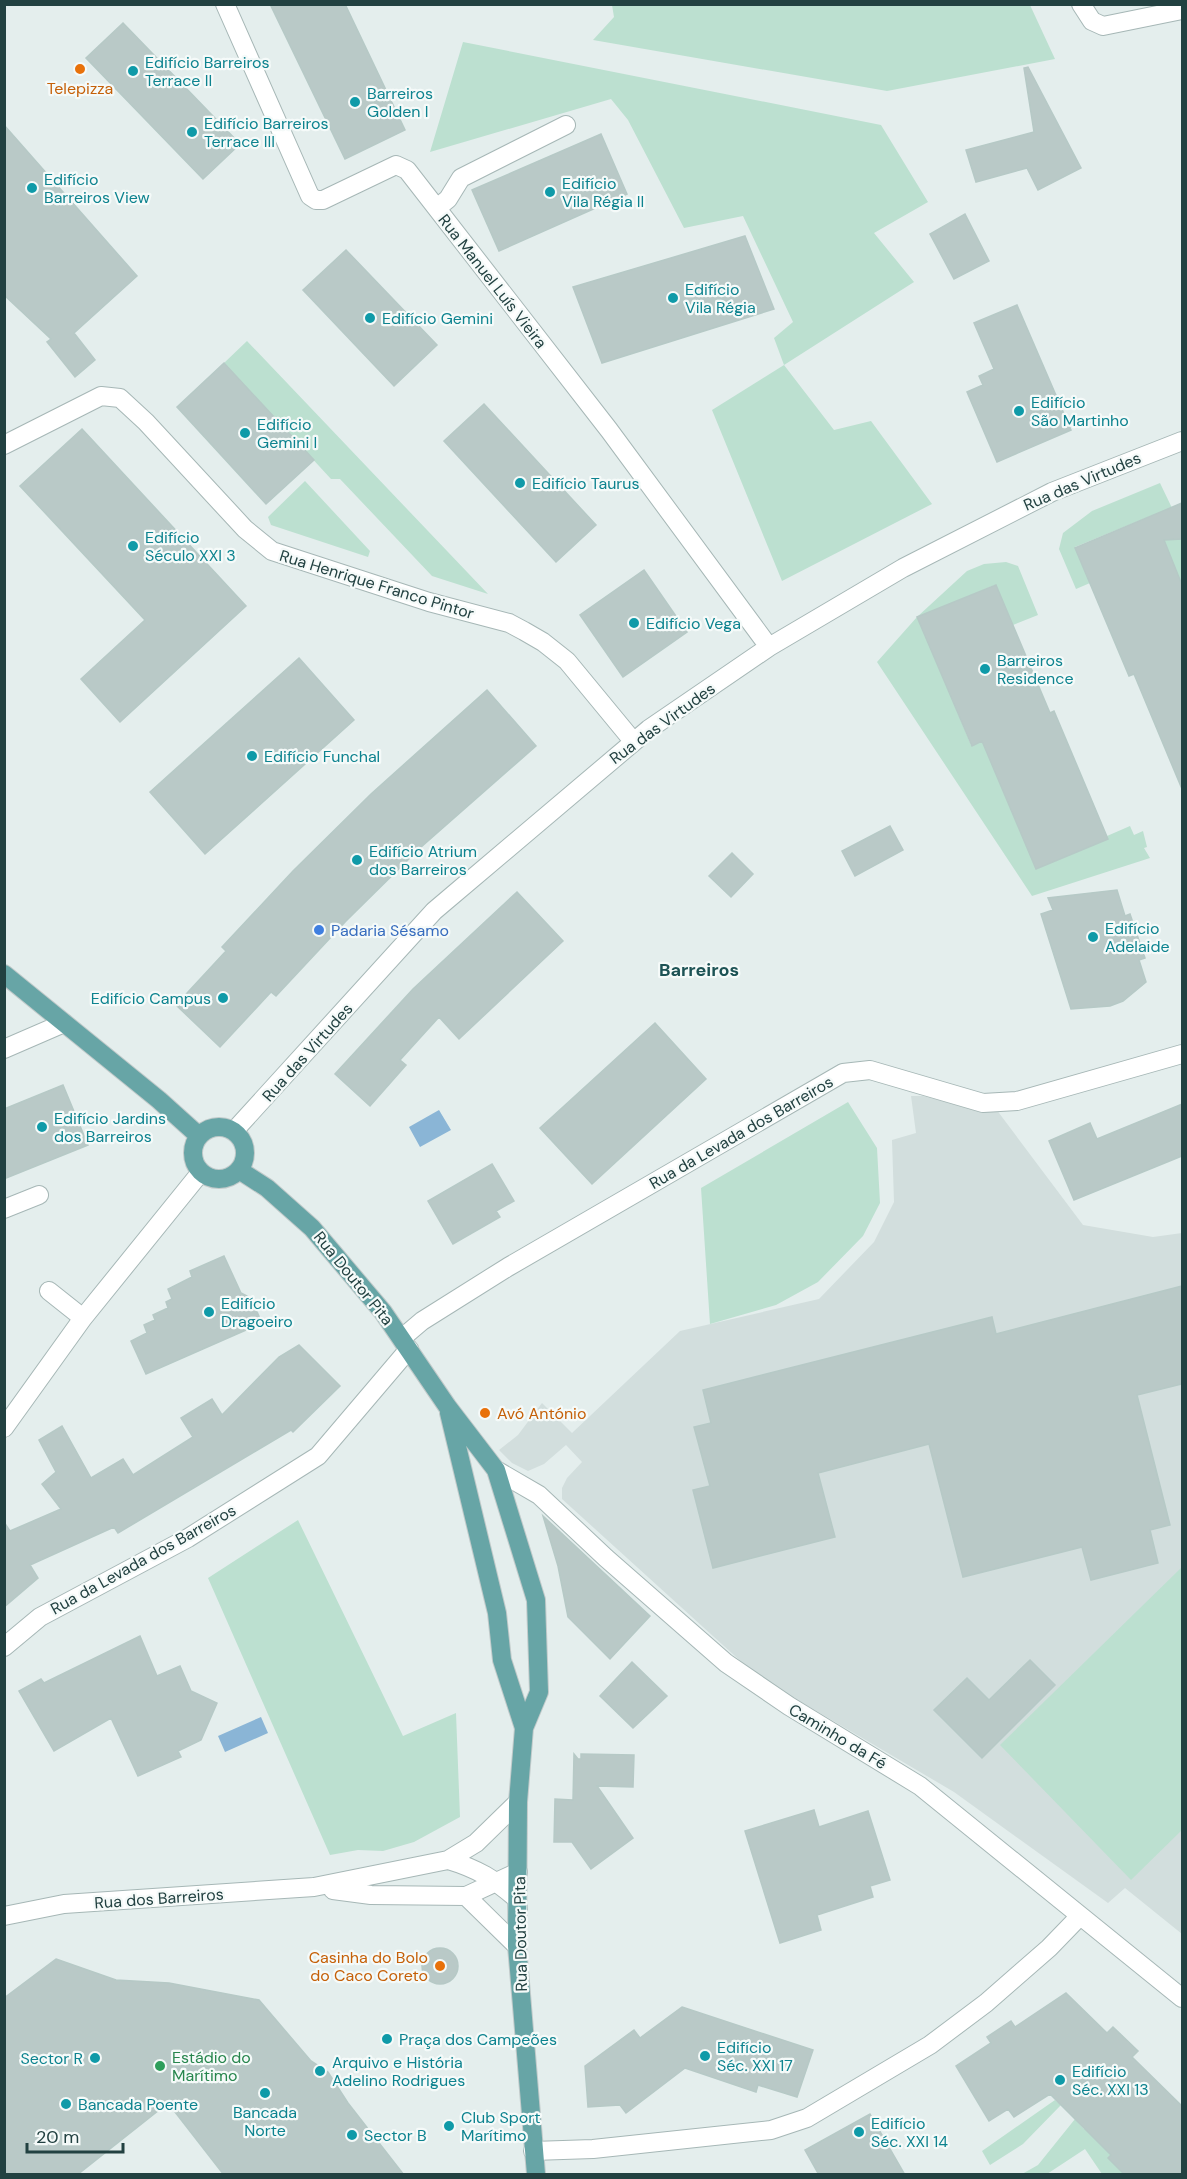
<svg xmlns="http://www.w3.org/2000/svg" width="1187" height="2179" viewBox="0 0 1187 2179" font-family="'DM Sans',sans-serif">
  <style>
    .built { fill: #d2dedd }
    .green { fill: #bce0d0 }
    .water { fill: #8ab5d6 }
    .building { fill: #b9c9c7; stroke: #b6c9c6; stroke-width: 1.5 }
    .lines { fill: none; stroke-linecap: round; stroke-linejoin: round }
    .minor-casing { stroke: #a6b7b6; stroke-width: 20 }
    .major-casing { stroke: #c1caca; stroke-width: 20 }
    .minor { stroke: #fff; stroke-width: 18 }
    .major { stroke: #67a5a6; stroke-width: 18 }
    .food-dot { fill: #e8710a; stroke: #f5faf9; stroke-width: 2 }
    .culture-dot { fill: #0f9aa8; stroke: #f5faf9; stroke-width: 2 }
    .shop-dot { fill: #3f7fe0; stroke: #f5faf9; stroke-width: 2 }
    .leisure-dot { fill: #2e9e5b; stroke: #f5faf9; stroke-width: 2 }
    .labels { text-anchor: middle; stroke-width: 4.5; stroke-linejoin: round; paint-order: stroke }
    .culture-label { font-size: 16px; fill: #0d838f; stroke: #f5faf9; text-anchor: start }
    .food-label { font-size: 16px; fill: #c56008; stroke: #f5faf9 }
    .street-label { font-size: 16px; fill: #224141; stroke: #f5faf9 }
    .shop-label { font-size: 16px; fill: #366cbe; stroke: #f5faf9; text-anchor: start }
    .leisure-label { font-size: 16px; fill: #27864d; stroke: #f5faf9; text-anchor: start }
    .neighbourhood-label { font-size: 18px; font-weight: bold; fill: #1d5355; stroke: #f5faf9 }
  </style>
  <rect width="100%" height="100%" fill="#e4eeed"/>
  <path class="built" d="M 911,1096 L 923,1096 L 973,1109 L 996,1109 L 1083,1225 L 1153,1237 L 1182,1233 L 1182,1934 L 1125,1888 L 1108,1903 L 954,1792 L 757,1676 L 562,1499 L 562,1488 L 567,1478 L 582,1462 L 566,1445 L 544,1464 L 528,1471 L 512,1463 L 499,1450 L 518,1435 L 542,1403 L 572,1433 L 680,1331 L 819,1299 L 874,1242 L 894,1202 L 892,1140 L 916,1133 Z"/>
  <path class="green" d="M 1030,5 L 1055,59 L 887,91 L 593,40 L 614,17 L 612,5 Z
    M 463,42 L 881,125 L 928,202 L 874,233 L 914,282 L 784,365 L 834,430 L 871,421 L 932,504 L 782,581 L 712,410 L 784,365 L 774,338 L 793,322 L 743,216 L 684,228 L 628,120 L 611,99 L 430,152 Z
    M 247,341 L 488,594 L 432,576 L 340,479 L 331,479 L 224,363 Z
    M 305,481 L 370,551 L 368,557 L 271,525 L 268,517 Z
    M 1160,483 L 1172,508 L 1179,539 L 1182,539 L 1182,585 L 1153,515 L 1075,547 L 1090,583 L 1076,589 L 1059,549 L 1063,533 L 1092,511 Z
    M 1006,562 L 1018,566 L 1038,615 L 1013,625 L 995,585 L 918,617 L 971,745 L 982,741 L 1036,869 L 1108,839 L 1107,836 L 1130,826 L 1134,835 L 1143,831 L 1147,847 L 1144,848 L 1150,858 L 1032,896 L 877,662 L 917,617 L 967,571 L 984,564 Z
    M 848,1102 L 877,1148 L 880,1203 L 863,1236 L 818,1282 L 776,1305 L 710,1324 L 701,1188 Z
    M 298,1520 L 403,1736 L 456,1713 L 460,1817 L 414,1842 L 383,1851 L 358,1850 L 330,1855 L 208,1578 Z
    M 1182,1567 L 1182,1830 L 1131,1880 L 1000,1745 Z
    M 1055,2100 L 1061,2105 L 1023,2144 L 990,2165 L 982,2151 Z
    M 1075,2119 L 1084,2129 L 1088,2125 L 1115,2151 L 1125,2174 L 1102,2174 L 1085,2149 L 1047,2174 L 1022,2174 L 1038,2165 Z"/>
  <path class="water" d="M 439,1110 L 451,1130 L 420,1147 L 409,1127 Z
    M 261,1717 L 268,1733 L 225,1752 L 218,1736 Z"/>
  <path class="building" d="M 270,4 L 345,4 L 405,130 L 345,159 Z
    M 123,23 L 240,144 L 203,179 L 86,58 Z
    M 1028,67 L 1081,168 L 1038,190 L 1027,168 L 976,182 L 966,150 L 1034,132 L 1024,68 Z
    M 4,125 L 137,276 L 74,333 L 95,360 L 75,377 L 47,342 L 51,339 L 4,295 Z
    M 601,134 L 627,194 L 499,251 L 472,190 Z
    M 965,214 L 989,261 L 954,279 L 930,234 Z
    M 745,236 L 774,309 L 602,363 L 573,287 Z
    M 346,250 L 437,345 L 394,386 L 303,290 Z
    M 1017,305 L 1071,430 L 997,462 L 967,392 L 983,385 L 979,376 L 994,369 L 974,323 Z
    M 224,363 L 314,460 L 266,504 L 177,407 Z
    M 484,404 L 596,525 L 556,562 L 444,441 Z
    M 82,429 L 246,606 L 120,722 L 81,679 L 145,620 L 20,486 Z
    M 1182,503 L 1182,539 L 1164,540 L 1182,585 L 1182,789 L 1134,674 L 1129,676 L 1075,548 Z
    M 644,570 L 687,632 L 623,677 L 580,615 Z
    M 996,585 L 1050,713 L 1054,711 L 1108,839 L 1036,869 L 982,741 L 972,746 L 917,617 Z
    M 299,658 L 354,720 L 205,854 L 150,792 Z
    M 487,690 L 536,746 L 420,848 L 346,921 L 276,996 L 271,992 L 220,1047 L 176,1005 L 226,951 L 222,947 L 293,871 L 371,794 Z
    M 890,826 L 903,850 L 855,876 L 842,851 Z
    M 732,853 L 753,874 L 731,897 L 709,876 Z
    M 1117,890 L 1125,916 L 1130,914 L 1145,958 L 1139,960 L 1146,982 L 1123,1001 L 1110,1006 L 1071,1009 L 1041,914 L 1053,910 L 1048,898 Z
    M 517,892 L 563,941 L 459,1039 L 439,1017 L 400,1060 L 406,1065 L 370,1106 L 335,1074 L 413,989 Z
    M 655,1023 L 706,1079 L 592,1184 L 540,1128 Z
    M 63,1085 L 88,1145 L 4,1179 L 4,1109 Z
    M 1182,1104 L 1182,1156 L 1074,1200 L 1049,1141 L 1090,1123 L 1097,1139 Z
    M 492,1164 L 514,1201 L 496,1211 L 500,1217 L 453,1244 L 428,1201 Z
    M 224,1256 L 241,1293 L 251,1298 L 262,1323 L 146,1374 L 131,1341 L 147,1333 L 144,1325 L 155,1320 L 153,1315 L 168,1308 L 166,1302 L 172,1299 L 168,1289 L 192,1277 L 190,1271 Z
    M 1182,1286 L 1182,1384 L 1137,1395 L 1170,1525 L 1150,1530 L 1158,1563 L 1091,1580 L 1082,1547 L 963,1577 L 929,1444 L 818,1473 L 835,1537 L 713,1568 L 693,1490 L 710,1486 L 694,1427 L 711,1423 L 703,1390 L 992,1317 L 996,1334 Z
    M 299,1345 L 340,1386 L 293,1432 L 291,1430 L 118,1533 L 114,1527 L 30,1565 L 38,1578 L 4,1607 L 4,1522 L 10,1531 L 61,1509 L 42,1484 L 56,1472 L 39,1440 L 62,1426 L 91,1478 L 123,1459 L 133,1475 L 193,1437 L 181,1418 L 212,1399 L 222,1415 L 279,1357 Z
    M 543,1516 L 650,1616 L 610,1659 L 568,1617 L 558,1566 Z
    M 140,1636 L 157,1676 L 180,1666 L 191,1691 L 217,1703 L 201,1740 L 178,1751 L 181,1757 L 138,1776 L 111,1718 L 54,1751 L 19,1691 L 41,1679 L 44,1683 Z
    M 1030,1660 L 1055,1685 L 982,1758 L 934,1710 L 967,1678 L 989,1700 Z
    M 632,1662 L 667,1696 L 633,1728 L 600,1696 Z
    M 574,1754 L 578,1759 L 581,1759 L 581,1754 L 634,1755 L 633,1787 L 597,1786 L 633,1838 L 591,1869 L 572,1842 L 554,1842 L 555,1799 L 573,1800 Z
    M 814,1810 L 819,1827 L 868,1811 L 890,1880 L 870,1886 L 873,1897 L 817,1915 L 821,1930 L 780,1943 L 745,1831 Z
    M422 1966a18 18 0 1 1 36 0a18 18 0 1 1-36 0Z
    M 56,1959 L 116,1980 L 169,1983 L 259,2000 L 311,2061 L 328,2072 L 348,2103 L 404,2175 L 224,2175 L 168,2103 L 77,2175 L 4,2175 L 4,1998 Z
    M 1066,1993 L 1107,2033 L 1113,2027 L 1138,2051 L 1132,2057 L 1182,2106 L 1182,2175 L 1125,2175 L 1108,2158 L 1111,2155 L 1050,2094 L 1014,2117 L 1008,2109 L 989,2121 L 956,2066 L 991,2043 L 987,2037 L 1011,2021 L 1015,2027 Z
    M 682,2007 L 813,2050 L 797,2097 L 758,2085 L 756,2092 L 685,2068 L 626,2113 L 620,2105 L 588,2107 L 585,2066 L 634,2030 L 640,2038 Z
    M 870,2114 L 905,2175 L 819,2175 L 805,2150 Z"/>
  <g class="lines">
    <g class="minor-casing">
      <path id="minor" d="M 225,4 L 310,196 L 316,200 L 323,200 L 396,165 L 407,170 L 609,430 L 769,647
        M 1081,4 L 1092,21 L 1103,26 L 1182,10
        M 437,208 L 448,199 L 461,178 L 566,125
        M 4,445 L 101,396 L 120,398 L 146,422 L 245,529 L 272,551 L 429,602 L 509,623 L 524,631 L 543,642 L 567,661 L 633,741
        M 4,1049 L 64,1023
        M 234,1131 L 434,911 L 649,729 L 769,647 L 903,568 L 1052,492 L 1182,441
        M 4,1209 L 39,1195
        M 49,1291 L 83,1318
        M 402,1338 L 422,1321 L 508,1267 L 843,1073 L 870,1070 L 983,1103 L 1017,1101 L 1182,1054
        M 4,1428 L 83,1318 L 201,1172
        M 496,1470 L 539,1495 L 606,1558 L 726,1663 L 789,1706 L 920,1786 L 1182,1998
        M 4,1647 L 40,1617 L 188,1538 L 318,1456 L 409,1349
        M 448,1860 C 478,1869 494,1879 517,1899 L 518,1912
        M 333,1890 L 371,1895 L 466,1896 L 518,1872
        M 466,1896 L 517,1946
        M 4,1916 L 64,1904 L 314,1887 L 448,1860 L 476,1843 L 518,1802
        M 533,2151 L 593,2149 L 771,2130 L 807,2118 L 930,2045 L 986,2003 L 1049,1948 L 1079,1917"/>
    </g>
    <g class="major-casing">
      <path id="major" d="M 4,974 L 159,1100 L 199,1136
        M193 1153a26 26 0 1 1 52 0a26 26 0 1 1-52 0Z
        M 239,1170 L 267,1188 L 312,1228 L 383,1312 L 447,1406 L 496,1470 L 536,1600 L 539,1692 L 524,1728 L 518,1802 L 517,1946 L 536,2174
        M 449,1413 L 497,1613 L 502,1660 L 524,1728"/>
    </g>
    <use href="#minor" class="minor"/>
    <use href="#major" class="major"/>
  </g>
  <g class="food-dot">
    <circle cx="80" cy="69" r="6"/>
    <circle cx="485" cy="1413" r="6"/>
    <circle cx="440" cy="1966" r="6"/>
  </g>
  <g class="culture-dot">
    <circle cx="133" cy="71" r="6"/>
    <circle cx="355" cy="102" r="6"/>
    <circle cx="192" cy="132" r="6"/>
    <circle cx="32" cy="188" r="6"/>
    <circle cx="550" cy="192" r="6"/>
    <circle cx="673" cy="298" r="6"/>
    <circle cx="370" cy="318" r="6"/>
    <circle cx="1019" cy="411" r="6"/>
    <circle cx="245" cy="433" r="6"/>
    <circle cx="520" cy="483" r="6"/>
    <circle cx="133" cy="546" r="6"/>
    <circle cx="634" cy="623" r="6"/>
    <circle cx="985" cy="669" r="6"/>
    <circle cx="252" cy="756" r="6"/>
    <circle cx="357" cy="860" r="6"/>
    <circle cx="1093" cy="937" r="6"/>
    <circle cx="223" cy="998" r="6"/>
    <circle cx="42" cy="1127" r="6"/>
    <circle cx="209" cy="1312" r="6"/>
    <circle cx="387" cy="2039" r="6"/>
    <circle cx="705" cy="2056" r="6"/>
    <circle cx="95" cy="2058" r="6"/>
    <circle cx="320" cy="2071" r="6"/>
    <circle cx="1060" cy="2080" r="6"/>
    <circle cx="265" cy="2093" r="6"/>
    <circle cx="66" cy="2104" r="6"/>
    <circle cx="449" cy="2126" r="6"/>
    <circle cx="859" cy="2132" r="6"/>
    <circle cx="352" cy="2135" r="6"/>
  </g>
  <circle class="shop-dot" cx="319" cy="930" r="6"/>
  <circle class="leisure-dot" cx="160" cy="2066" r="6"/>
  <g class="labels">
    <g class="culture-label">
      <text x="145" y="68">Edifício Barreiros<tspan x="145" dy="18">Terrace II</tspan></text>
      <text x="367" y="99">Barreiros<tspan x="367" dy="18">Golden I</tspan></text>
      <text x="204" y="129">Edifício Barreiros<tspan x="204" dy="18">Terrace III</tspan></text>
      <text x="44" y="185">Edifício<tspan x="44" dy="18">Barreiros View</tspan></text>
      <text x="562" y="189">Edifício<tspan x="562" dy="18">Vila Régia II</tspan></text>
      <text x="685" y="295">Edifício<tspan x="685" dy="18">Vila Régia</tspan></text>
      <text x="382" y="324">Edifício Gemini</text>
      <text x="1031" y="408">Edifício<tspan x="1031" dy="18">São Martinho</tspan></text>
      <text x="257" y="430">Edifício<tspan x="257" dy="18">Gemini I</tspan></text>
      <text x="532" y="489">Edifício Taurus</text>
      <text x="145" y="543">Edifício<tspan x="145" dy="18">Século XXI 3</tspan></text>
      <text x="646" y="629">Edifício Vega</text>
      <text x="997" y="666">Barreiros<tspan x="997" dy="18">Residence</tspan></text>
      <text x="264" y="762">Edifício Funchal</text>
      <text x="369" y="857">Edifício Atrium<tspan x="369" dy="18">dos Barreiros</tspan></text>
      <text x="1105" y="934">Edifício<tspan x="1105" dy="18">Adelaide</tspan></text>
      <text x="211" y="1004" text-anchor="end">Edifício Campus</text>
      <text x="54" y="1124">Edifício Jardins<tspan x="54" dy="18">dos Barreiros</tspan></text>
      <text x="221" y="1309">Edifício<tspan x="221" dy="18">Dragoeiro</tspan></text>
      <text x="399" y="2045">Praça dos Campeões</text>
      <text x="717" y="2053">Edifício<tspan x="717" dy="18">Séc. XXI 17</tspan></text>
      <text x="83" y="2064" text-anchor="end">Sector R</text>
      <text x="332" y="2068">Arquivo e História<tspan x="332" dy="18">Adelino Rodrigues</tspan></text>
      <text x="1072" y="2077">Edifício<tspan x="1072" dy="18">Séc. XXI 13</tspan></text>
      <text x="78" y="2110">Bancada Poente</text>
      <text x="265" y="2118" text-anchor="middle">Bancada<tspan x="265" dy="18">Norte</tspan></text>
      <text x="461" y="2123">Club Sport<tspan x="461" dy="18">Marítimo</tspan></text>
      <text x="871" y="2129">Edifício<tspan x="871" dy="18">Séc. XXI 14</tspan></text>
      <text x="364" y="2141">Sector B</text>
    </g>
    <g class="food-label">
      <text x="80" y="94">Telepizza</text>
      <text x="497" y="1419" text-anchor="start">Avó António</text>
      <text x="428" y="1963" text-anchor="end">Casinha do Bolo<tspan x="428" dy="18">do Caco Coreto</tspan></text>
    </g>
    <g class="street-label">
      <text transform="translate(493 281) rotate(52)" y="6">Rua Manuel Luís Vieira</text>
      <text transform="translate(1082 481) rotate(-23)" y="6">Rua das Virtudes</text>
      <text transform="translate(377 584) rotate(17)" y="6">Rua Henrique Franco Pintor</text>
      <text transform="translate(662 723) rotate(-36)" y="6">Rua das Virtudes</text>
      <text transform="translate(307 1052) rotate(-48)" y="6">Rua das Virtudes</text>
      <text transform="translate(741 1132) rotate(-30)" y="6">Rua da Levada dos Barreiros</text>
      <text transform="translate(354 1278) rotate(51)" y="6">Rua Doutor Pita</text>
      <text transform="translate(143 1559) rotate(-29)" y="6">Rua da Levada dos Barreiros</text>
      <text transform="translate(838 1736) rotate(31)" y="6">Caminho da Fé</text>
      <text transform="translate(159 1898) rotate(-4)" y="6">Rua dos Barreiros</text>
      <text transform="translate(520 1934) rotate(-91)" y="6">Rua Doutor Pita</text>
    </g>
    <g class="shop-label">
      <text x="331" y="936">Padaria Sésamo</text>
    </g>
    <g class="leisure-label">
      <text x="172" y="2063">Estádio do<tspan x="172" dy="18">Marítimo</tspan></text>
    </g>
    <g class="neighbourhood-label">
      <text x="699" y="976">Barreiros</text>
    </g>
  </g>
  <rect width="1187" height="2179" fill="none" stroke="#224141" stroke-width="12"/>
  <path d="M27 2143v9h96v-9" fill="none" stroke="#224141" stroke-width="3"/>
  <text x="36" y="2143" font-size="18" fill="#224141" stroke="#f5faf9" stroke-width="4.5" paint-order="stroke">20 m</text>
</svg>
